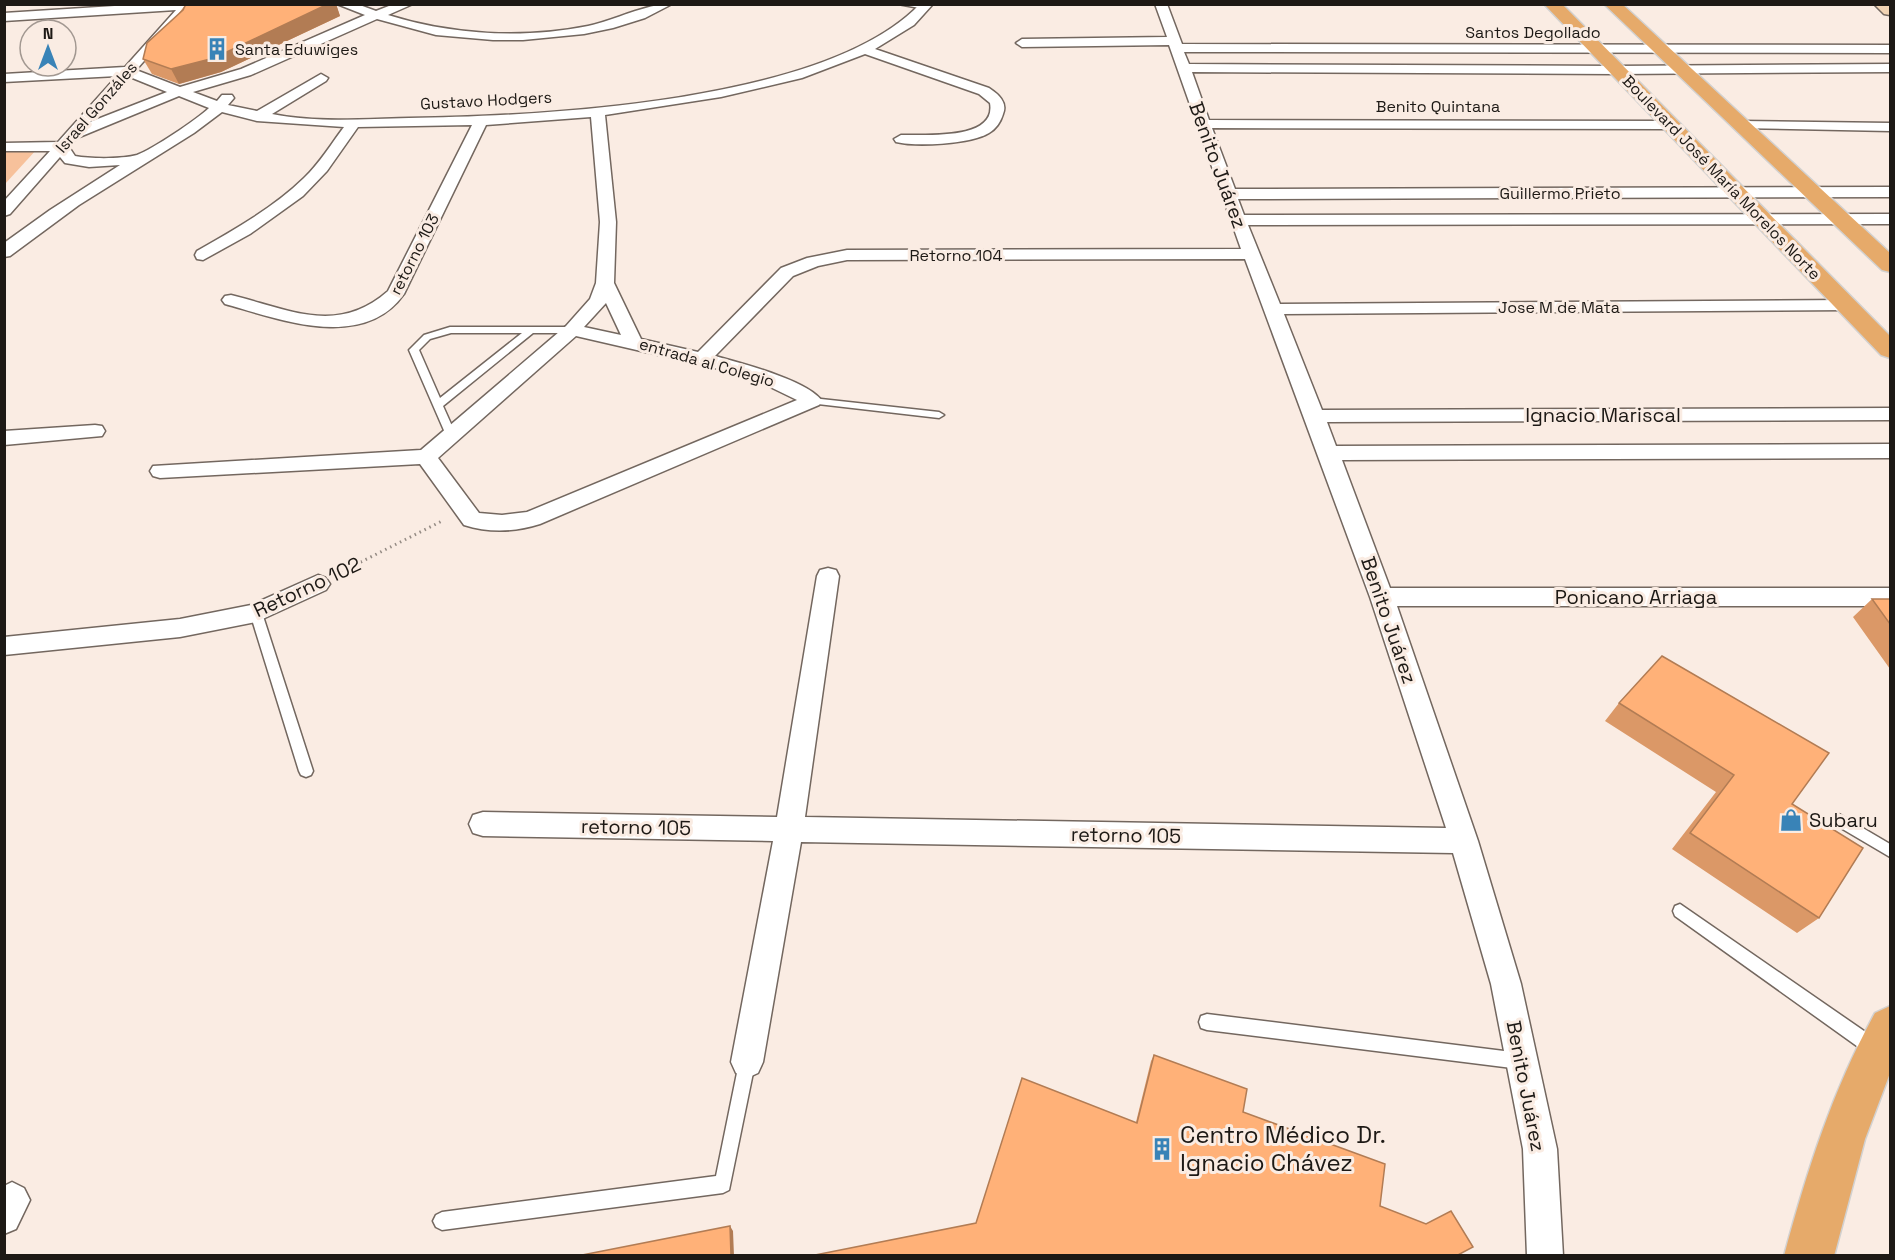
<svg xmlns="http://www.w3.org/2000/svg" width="1895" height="1260" viewBox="0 0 1895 1260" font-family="'Space Grotesk',sans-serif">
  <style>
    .green { fill: #f7c19b }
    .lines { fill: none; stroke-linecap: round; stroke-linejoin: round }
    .lane-casing { stroke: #73675f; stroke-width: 3 }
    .street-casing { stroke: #73675f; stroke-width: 3 }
    .secondary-casing { stroke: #73675f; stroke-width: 3 }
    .primary-casing { stroke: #d2d1d0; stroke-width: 3 }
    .path { stroke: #948b84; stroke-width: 3; stroke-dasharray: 1.5 4; stroke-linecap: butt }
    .lane { fill: #fff; fill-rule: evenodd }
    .street { fill: #fff; fill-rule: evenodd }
    .secondary { fill: #f2d4b4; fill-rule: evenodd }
    .primary { fill: #e6aa6a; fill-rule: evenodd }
    .wall { fill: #db9867 }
    .shaded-wall { fill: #b27c54 }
    .building { fill: #ffb178; stroke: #b27c54; stroke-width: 1.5 }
    .labels { text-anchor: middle; stroke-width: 6; stroke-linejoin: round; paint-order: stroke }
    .far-street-label { font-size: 16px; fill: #1d1915; stroke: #faece3 }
    .far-poi-label { font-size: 16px; fill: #1d1915; stroke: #faece3; text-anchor: start }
    .street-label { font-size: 20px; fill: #1d1915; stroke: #faece3 }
    .poi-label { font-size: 20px; fill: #1d1915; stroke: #faece3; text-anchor: start }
    .near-poi-label { font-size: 24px; fill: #1d1915; stroke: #faece3; text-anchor: start }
  </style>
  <rect width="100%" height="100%" fill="#faece3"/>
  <path class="green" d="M 37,149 L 5,184 L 5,151 Z"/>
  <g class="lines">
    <g class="lane-casing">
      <path id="lane" d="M 898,4 L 919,4 L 928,7 L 925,9 Z
        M 450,327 L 572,327 L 577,330 L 572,333 L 533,333 L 443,406 L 456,435 L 451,438 L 446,435 L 409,350 L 424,335 ZM 451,333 L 522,333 L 440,398 L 419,350 L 430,339 Z
        M 812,398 L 939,412 L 944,415 L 939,418 L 809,403 L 809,399 Z
        M 256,609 L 262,613 L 313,771 L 311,775 L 306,777 L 301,775 L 299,771 L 250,613 Z
        M 1839,814 L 1890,844 L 1890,857 L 1834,824 L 1832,820 L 1834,816 Z
        M 1680,904 L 1880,1042 L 1882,1048 L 1880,1054 L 1874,1056 L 1868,1054 L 1675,916 L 1673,911 L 1675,906 Z
        M 1207,1014 L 1520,1053 L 1526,1055 L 1528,1061 L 1526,1067 L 1520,1069 L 1207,1030 L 1201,1028 L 1199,1022 L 1201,1016 Z
        M 747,1055 L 753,1057 L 755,1063 L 729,1190 L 723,1193 L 442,1230 L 436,1227 L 433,1221 L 436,1215 L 442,1212 L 716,1176 L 739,1063 L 741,1057 Z"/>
    </g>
    <g class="street-casing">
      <path id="street" d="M 146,4 L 201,5 L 190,9 L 136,70 L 180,87 L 241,69 L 365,15 L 337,4 L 357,4 L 376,11 L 394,4 L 413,4 L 388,15 C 451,35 523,39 588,26 C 616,20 644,4 672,4 L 645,18 L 613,28 L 584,34 L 523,40 L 493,40 L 436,35 L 377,19 L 251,75 L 193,92 L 217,101 L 222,95 L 232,95 L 234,98 L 228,105 L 257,111 L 321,74 L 328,78 L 326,81 L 272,114 C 316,123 364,119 409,118 C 541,116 826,103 920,4 L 933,4 L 914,25 L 875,49 L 989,88 C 998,94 1008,102 1003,114 C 1001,121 996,129 989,133 C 971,144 917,147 896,142 L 894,139 L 901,135 C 924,134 997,141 990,103 L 979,94 L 865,54 L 802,78 L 721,97 L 605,115 L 616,222 L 614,283 L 641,339 L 698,352 L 781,268 L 807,258 L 847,250 L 1241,249 L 1169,45 L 1022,47 L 1016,43 L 1022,39 L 1167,37 L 1155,4 L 1167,4 L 1182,44 L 1890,45 L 1890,53 L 1184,52 L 1189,64 L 1617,66 L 1890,64 L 1890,72 L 1617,74 L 1192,72 L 1209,120 L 1672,121 L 1679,125 L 1672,129 L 1212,128 L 1235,189 L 1890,187 L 1890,197 L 1238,199 L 1244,215 L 1890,214 L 1890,224 L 1248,225 L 1280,304 L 1847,300 L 1853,301 L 1856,305 L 1853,309 L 1847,310 L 1284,314 L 1322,410 L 1890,408 L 1890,420 L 1327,422 L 1336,446 L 1890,444 L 1890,458 L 1342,460 L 1390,588 L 1890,588 L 1890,606 L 1397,606 L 1478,841 L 1521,984 L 1557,1149 L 1563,1256 L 1527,1256 L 1523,1149 L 1491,984 L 1453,853 L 801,842 L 763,1062 L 758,1073 L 747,1078 L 736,1073 L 731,1062 L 773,841 L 483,836 L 473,833 L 469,824 L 473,815 L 483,812 L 777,817 L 817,576 L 820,570 L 828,568 L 836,570 L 839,576 L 805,817 L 1446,828 L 1370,597 L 1245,259 L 847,260 L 818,266 L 793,276 L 715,356 C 740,363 808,380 822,401 L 819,405 L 540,524 C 515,532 489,533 464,525 L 420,464 L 160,478 L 153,476 L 150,471 L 153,466 L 421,450 L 566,326 L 590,299 L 596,283 L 600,222 L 591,117 L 486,125 L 404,294 C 363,352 279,319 225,304 L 222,300 L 225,296 L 231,295 C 288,309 337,336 388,291 L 472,125 L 358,127 L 327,171 L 303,196 L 250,234 L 203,260 L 197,259 L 195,255 L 197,251 C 234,230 273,208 304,178 C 320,163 331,144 344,127 L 257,121 L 222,112 L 194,133 L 79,205 L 10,256 L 4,257 L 4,243 L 50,210 L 120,165 L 89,167 L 65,163 L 60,157 L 10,214 L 4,216 L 4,201 L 50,151 L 4,151 L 4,143 L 58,142 L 117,76 L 4,82 L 4,74 L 125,67 L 176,10 L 4,21 L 4,13 ZM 130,77 L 167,92 L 90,122 ZM 179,96 L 209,108 C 196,120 153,149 137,155 C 122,159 91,159 75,156 L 69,147 L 77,138 ZM 606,303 L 621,335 L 584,327 ZM 576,336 L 719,369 L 764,384 L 797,400 L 527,512 L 502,515 L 479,513 L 438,458 Z
        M 1742,121 L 1890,123 L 1890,131 L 1737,128 L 1735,125 Z
        M 95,425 L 102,426 L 105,431 L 102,436 L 4,445 L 4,431 Z
        M 318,575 L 326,578 L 330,584 L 326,590 L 256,622 L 180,637 L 4,655 L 4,637 L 180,619 L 251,605 Z
        M 12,1182 L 24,1188 L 30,1200 L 16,1229 L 4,1234 L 4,1186 Z"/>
    </g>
    <g class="secondary-casing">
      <path id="secondary" d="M 1874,4 L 1890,4 L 1890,15 L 1884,14 Z"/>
    </g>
    <g class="primary-casing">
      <path id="primary" d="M 1544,4 L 1562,4 L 1890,336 L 1890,358 L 1881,355 Z
        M 1604,4 L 1622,4 L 1890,253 L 1890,272 L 1882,270 Z
        M 1890,1006 L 1890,1073 L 1865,1139 L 1834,1256 L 1784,1256 C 1807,1171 1833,1089 1875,1013 Z"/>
    </g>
    <path class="path" d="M 341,572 L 444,520"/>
    <use href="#lane" class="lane"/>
    <use href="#street" class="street"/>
    <use href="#secondary" class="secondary"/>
    <use href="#primary" class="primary"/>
  </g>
  <path class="wall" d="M 186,4 L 336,4 L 340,16 L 221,72 L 179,84 L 152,74 L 143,59 Z
    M 1872,599 L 1890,599 L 1890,669 L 1853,617 Z
    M 1619,703 L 1792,804 L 1819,918 L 1797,933 L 1672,849 L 1716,792 L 1605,721 Z
    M 1154,1055 L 1243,1112 L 1380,1206 L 1473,1247 L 976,1223 L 1136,1122 L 1151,1061 Z"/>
  <path class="shaded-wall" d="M 328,4 L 336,4 L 340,16 L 221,72 L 179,84 L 171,69 Z
    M 730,1226 L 733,1231 L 734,1256 L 731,1256 Z"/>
  <path class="building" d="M 186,4 L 328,4 L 214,58 L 171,69 L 143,59 L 147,43 L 183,10 Z
    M 1872,599 L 1890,599 L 1890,624 Z
    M 1662,656 L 1829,753 L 1792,804 L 1863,848 L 1819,918 L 1690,833 L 1734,775 L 1619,703 Z
    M 1154,1055 L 1247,1089 L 1243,1112 L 1385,1164 L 1380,1206 L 1426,1224 L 1451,1211 L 1473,1247 L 1456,1256 L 810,1256 L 976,1223 L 1022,1078 L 1137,1123 Z
    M 730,1226 L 731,1256 L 577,1256 Z"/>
  <defs>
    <g id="building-bare" transform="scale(1.8)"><path d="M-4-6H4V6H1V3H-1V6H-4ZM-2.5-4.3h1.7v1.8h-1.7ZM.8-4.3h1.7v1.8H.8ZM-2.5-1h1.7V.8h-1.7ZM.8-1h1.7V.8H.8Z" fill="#3983b7" stroke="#faece3" stroke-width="2.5" paint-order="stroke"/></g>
    <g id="shop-bare" transform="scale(1.8)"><path d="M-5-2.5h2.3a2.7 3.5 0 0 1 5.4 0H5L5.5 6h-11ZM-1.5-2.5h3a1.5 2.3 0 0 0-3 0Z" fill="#3983b7" stroke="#faece3" stroke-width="2.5" paint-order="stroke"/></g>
  </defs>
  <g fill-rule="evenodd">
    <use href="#building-bare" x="217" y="49"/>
    <use href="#shop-bare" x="1791" y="820"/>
    <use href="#building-bare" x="1162" y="1149"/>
  </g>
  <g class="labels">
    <g class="far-street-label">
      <text x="1533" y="38">Santos Degollado</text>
      <text transform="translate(486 100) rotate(-3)" y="6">Gustavo Hodgers</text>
      <text x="1438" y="112">Benito Quintana</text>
      <text transform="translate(96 107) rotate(-49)" y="6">Israel Gonzáles</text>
      <text transform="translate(1722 177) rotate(46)" y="6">Boulevard José María Morelos Norte</text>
      <text x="1560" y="199">Guillermo Prieto</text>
      <text transform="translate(414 254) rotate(-63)" y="6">retorno 103</text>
      <text x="956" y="261">Retorno 104</text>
      <text x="1559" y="313">Jose M de Mata</text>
      <text transform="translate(707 362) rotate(16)" y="6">entrada al Colegio</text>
    </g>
    <g class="far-poi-label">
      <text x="235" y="55">Santa Eduwiges</text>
    </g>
    <g class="street-label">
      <text transform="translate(1218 165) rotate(70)" y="7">Benito Juárez</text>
      <text x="1603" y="422">Ignacio Mariscal</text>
      <text transform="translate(307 587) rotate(-25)" y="7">Retorno 102</text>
      <text x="1636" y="604">Ponicano Arriaga</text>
      <text transform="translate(1389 620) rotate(71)" y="7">Benito Juárez</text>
      <text transform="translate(636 827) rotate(1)" y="7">retorno 105</text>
      <text transform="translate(1126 835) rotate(1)" y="7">retorno 105</text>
      <text transform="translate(1526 1086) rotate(79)" y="7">Benito Juárez</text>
    </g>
    <g class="poi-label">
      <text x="1809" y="827">Subaru</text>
    </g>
    <g class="near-poi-label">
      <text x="1180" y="1143">Centro Médico Dr.<tspan x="1180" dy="28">Ignacio Chávez</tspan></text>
    </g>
  </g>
  <rect width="1895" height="1260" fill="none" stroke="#1d1915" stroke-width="12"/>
  <g transform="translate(48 48)"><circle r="28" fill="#faece3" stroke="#a29891" stroke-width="1.5"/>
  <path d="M0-4.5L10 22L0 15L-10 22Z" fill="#3983b7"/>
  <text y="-9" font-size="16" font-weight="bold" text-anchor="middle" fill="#1d1915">N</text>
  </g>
</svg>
